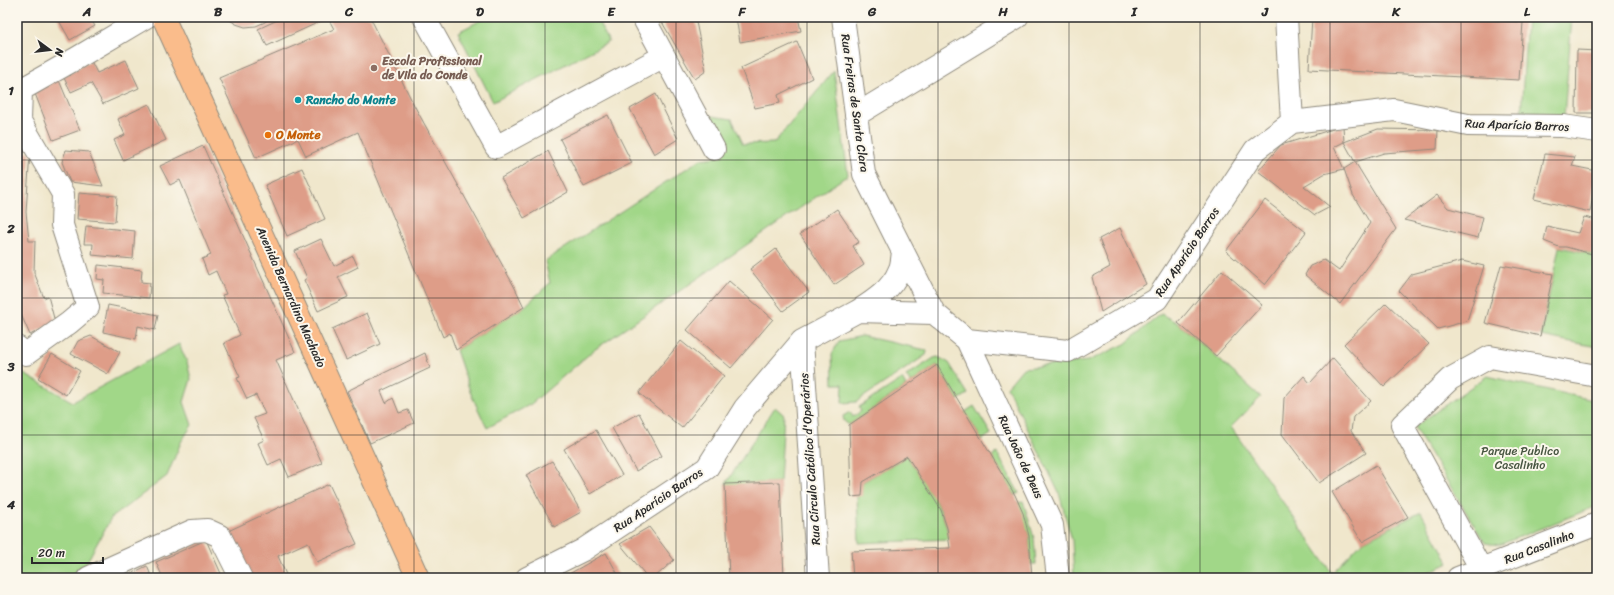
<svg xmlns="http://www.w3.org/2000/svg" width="1614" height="595" viewBox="0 0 1614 595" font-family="Sriracha,sans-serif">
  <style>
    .green { fill: #a1d788; stroke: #66815a }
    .building { fill: #de9d88 }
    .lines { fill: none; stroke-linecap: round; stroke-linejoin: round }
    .minor-casing { stroke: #8e897c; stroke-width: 24 }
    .major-casing { stroke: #8e897c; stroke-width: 24 }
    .minor { stroke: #fff; stroke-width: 22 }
    .major { stroke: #fabc8b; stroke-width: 22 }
    .grid { fill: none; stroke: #2b2b2b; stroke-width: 1; stroke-opacity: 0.55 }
    .education-dot { fill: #8d6e63; stroke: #fbf7ec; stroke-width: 1.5 }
    .culture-dot { fill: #0f9aa8; stroke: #fbf7ec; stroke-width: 1.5 }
    .food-dot { fill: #e8710a; stroke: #fbf7ec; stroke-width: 1.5 }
    .labels { text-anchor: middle; stroke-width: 4; stroke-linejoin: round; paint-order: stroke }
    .education-label { font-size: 12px; font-weight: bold; fill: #785e54; stroke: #fbf7ec; text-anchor: start }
    .culture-label { font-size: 12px; font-weight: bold; fill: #0d838f; stroke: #fbf7ec; text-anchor: start }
    .street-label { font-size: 12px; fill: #2b2b2b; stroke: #fbf7ec }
    .food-label { font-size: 12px; font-weight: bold; fill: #c56008; stroke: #fbf7ec; text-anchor: start }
    .park-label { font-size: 12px; fill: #485642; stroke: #fbf7ec }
    .neatline { fill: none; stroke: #2b2b2b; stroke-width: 1.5 }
    .grid-label { font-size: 13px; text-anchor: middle; font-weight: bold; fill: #2b2b2b }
  </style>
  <rect width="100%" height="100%" fill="#fbf7ec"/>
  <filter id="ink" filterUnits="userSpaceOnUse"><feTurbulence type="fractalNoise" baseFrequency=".025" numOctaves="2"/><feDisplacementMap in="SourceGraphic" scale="8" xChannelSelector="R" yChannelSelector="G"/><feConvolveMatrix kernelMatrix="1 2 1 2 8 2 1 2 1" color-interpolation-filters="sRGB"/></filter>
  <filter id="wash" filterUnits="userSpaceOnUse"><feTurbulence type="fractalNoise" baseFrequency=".012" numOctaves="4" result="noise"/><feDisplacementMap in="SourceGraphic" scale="16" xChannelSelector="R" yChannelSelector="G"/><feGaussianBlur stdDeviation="0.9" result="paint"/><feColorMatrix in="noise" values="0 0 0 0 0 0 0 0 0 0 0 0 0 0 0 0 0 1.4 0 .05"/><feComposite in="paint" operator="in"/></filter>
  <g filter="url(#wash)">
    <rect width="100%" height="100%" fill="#f0e7cc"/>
    <path class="green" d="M 487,17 L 596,17 L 609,42 L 493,102 L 458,32 Z
      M 1527,17 L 1572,17 L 1564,117 L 1521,115 Z
      M 834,71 L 848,175 L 594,350 L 531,404 L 487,428 L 471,394 L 456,350 L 524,307 L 550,283 L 545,261 L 701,159 L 723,156 L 705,115 L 732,119 L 743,144 L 774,143 Z
      M 1559,247 L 1597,255 L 1597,347 L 1541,336 Z
      M 1161,314 L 1178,323 L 1261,397 L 1231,427 L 1332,573 L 1362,542 L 1421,512 L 1449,563 L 1415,578 L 1074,578 L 1072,540 L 1059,493 L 1007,387 L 1023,368 L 1088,361 L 1125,344 Z
      M 862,336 L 926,350 L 927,352 L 926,355 L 856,402 L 842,403 L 843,384 L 833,384 L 832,354 L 839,341 Z
      M 179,344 L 187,362 L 191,379 L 184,402 L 192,425 L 181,442 L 167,476 L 111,518 L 83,569 L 62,578 L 17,578 L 17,370 L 73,402 Z
      M 938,357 L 949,363 L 968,394 L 958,400 L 937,365 L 911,383 L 906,376 L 934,358 Z
      M 1487,376 L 1597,401 L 1597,506 L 1499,545 L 1485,543 L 1414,427 Z
      M 902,379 L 906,386 L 849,425 L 844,421 L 843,416 L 850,412 L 853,417 L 861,411 L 859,407 Z
      M 974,406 L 991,434 L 982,440 L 965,412 Z
      M 775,407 L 784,415 L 780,482 L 725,485 Z
      M 997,453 L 1019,493 L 1015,495 L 992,457 Z
      M 907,456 C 923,482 945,508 949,539 L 859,543 L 857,496 L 863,482 Z
      M 1023,501 L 1034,538 L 1036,564 L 1031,564 L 1029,536 L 1018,503 Z"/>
    <g id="blocks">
      <path class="building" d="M 57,17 L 89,17 L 95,26 L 70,40 Z
        M 225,17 L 271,17 L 265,22 L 256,26 L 245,27 L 236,24 Z
        M 284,17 L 370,17 L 415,107 L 515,288 L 524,307 L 456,350 L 450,333 L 443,337 L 358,132 L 306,156 L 298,139 L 256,158 L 219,78 L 334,29 L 328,18 L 267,46 L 258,29 Z
        M 659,17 L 695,17 L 706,71 L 695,79 Z
        M 736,17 L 798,17 L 801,31 L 740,42 Z
        M 1312,17 L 1426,17 L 1523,22 L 1519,80 L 1309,69 Z
        M 797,42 L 812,78 L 778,95 L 780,103 L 755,108 L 741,68 Z
        M 1577,50 L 1597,51 L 1597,113 L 1576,113 Z
        M 126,60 L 139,88 L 103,104 L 91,83 L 71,92 L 63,76 L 91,61 L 97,73 Z
        M 58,78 L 80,130 L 53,140 L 34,91 Z
        M 656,94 L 678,139 L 654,154 L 630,109 Z
        M 149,104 L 166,140 L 123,160 L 114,140 L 125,135 L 118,119 Z
        M 608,115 L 632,163 L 584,187 L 560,139 Z
        M 1343,126 L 1344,142 L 1378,129 L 1438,130 L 1437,149 L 1384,153 L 1355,162 L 1344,142 L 1334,147 L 1344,169 L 1355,162 L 1396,229 L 1340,304 L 1305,275 L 1310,266 L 1324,260 L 1339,271 L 1370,223 L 1353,195 L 1344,169 L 1324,174 L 1304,186 L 1330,207 L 1315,215 L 1258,171 L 1281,145 Z
        M 203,146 L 295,352 L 276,360 L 322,463 L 289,477 L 281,459 L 268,465 L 258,443 L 264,440 L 254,418 L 265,414 L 256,395 L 247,399 L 237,378 L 240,377 L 224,343 L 240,335 L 222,295 L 226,294 L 216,271 L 208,275 L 202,259 L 211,255 L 180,180 L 170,185 L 160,166 Z
        M 17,150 L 30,153 L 26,212 L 29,241 L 35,241 L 34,272 L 44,298 L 48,296 L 55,322 L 30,335 L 19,310 L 17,299 Z
        M 66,150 L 89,152 L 103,186 L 70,182 L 62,162 Z
        M 548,151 L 568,192 L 524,218 L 501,178 Z
        M 1545,154 L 1575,157 L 1572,166 L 1597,171 L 1590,212 L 1534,199 Z
        M 302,168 L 325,219 L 287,236 L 265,185 Z
        M 79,193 L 117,196 L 115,222 L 77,219 Z
        M 1437,195 L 1448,208 L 1483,217 L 1478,238 L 1404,220 Z
        M 1265,200 L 1306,232 L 1265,285 L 1226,251 Z
        M 837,209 L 859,242 L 853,246 L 864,265 L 834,285 L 800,234 Z
        M 1584,217 L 1597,220 L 1597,237 L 1592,254 L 1566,247 L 1559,247 L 1544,241 L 1547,226 L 1578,233 Z
        M 86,226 L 135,231 L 133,259 L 92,255 L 93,244 L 84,244 Z
        M 1120,228 L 1146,284 L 1101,312 L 1092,277 L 1110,267 L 1099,239 Z
        M 321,239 L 334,266 L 353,256 L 358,267 L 338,277 L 348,297 L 318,311 L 304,280 L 307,278 L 295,251 Z
        M 776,249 L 809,292 L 783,311 L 750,269 Z
        M 1462,261 L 1484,266 L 1467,321 L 1438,329 L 1399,291 L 1412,274 Z
        M 98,265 L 142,270 L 141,282 L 150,283 L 149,298 L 103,293 L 104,280 L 97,279 Z
        M 1501,265 L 1553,274 L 1540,336 L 1485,323 Z
        M 1222,270 L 1262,305 L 1216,356 L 1178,323 Z
        M 729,281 L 773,319 L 731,368 L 687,330 Z
        M 1386,303 L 1429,344 L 1384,387 L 1344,344 Z
        M 108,305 L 158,315 L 155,330 L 138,326 L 136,339 L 103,332 Z
        M 367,313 L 380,344 L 346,360 L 332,329 Z
        M 91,336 L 120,352 L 108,374 L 71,354 L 78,341 Z
        M 681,341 L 724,376 L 682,428 L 639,393 Z
        M 425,353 L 430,368 L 381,391 L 386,403 L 393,398 L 399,413 L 408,410 L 414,423 L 370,443 L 347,391 Z
        M 52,354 L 80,371 L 66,395 L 38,378 Z
        M 1333,358 L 1371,401 L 1353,417 L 1351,431 L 1366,453 L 1319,483 L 1282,434 L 1284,398 L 1304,376 L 1310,383 Z
        M 937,365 L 1015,495 L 1023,513 L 1029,536 L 1032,578 L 853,578 L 851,551 L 950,548 L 947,528 L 941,510 L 907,456 L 863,482 L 862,496 L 851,497 L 849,425 Z
        M 639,413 L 662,456 L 636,471 L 612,428 Z
        M 596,430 L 622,475 L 590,494 L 564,449 Z
        M 552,461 L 581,512 L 554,527 L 526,475 Z
        M 1376,465 L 1408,517 L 1362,542 L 1332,492 Z
        M 780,482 L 784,578 L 729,578 L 725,484 Z
        M 329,484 L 357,544 L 317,562 L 308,542 L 278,556 L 287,577 L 284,578 L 248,578 L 226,532 Z
        M 649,527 L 674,560 L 654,578 L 648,578 L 620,544 Z
        M 206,540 L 223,578 L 194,578 L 192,574 L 183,578 L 163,578 L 156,562 Z
        M 606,553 L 620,578 L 562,578 Z
        M 147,566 L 152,578 L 122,578 Z"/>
    </g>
  </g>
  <g filter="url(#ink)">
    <use href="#blocks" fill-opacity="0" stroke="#8e897c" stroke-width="1"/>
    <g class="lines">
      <g class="minor-casing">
        <path id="minor" d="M 424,17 L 496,147 L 664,56
          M 643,17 L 714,149
          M 843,17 L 864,174 L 934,313
          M 1286,17 L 1292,122
          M 17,92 L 77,58 L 146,17
          M 856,115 L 1017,17
          M 858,311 C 874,301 892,289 899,271 C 902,266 902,258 903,252
          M 967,340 L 1052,525 L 1058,578
          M 802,341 L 818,578
          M 17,347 L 26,354 L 69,323 L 88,307 L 62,225 L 63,194 L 20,121 L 21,89
          M 1481,569 L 1402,425 L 1450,379 L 1490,357 L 1597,376
          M 88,578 L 192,531 L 207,530 L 220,536 L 241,578
          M 527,578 L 583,550 L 707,468 L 745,408 L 802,341 L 858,311 L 934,313 L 967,340 L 1068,351 L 1157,299 L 1255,150 L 1292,122 L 1394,110 L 1468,125 L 1563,126 L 1597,131
          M 1458,578 L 1597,524"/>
      </g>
      <g class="major-casing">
        <path id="major" d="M 163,17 L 418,578"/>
      </g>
      <use href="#minor" class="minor"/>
      <use href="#major" class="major"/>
    </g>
  </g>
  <path class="grid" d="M 153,17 L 153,578M 284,17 L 284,578M 414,17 L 414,578M 545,17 L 545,578M 676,17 L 676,578M 807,17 L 807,578M 938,17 L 938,578M 1069,17 L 1069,578M 1200,17 L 1200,578M 1330,17 L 1330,578M 1461,17 L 1461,578M 17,160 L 1597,160M 17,298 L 1597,298M 17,435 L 1597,435"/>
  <circle class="education-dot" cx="374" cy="68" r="4"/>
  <circle class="culture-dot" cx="298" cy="100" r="4"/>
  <circle class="food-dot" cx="268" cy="135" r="4"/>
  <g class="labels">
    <g class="education-label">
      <text x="382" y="65">Escola Profissional<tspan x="382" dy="14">de Vila do Conde</tspan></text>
    </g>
    <g class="culture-label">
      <text x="306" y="104">Rancho do Monte</text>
    </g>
    <g class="street-label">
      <text transform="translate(855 103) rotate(82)" y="4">Rua Freiras de Santa Clara</text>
      <text transform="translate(1517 125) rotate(2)" y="4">Rua Aparício Barros</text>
      <text transform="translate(1187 252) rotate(-56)" y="4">Rua Aparício Barros</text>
      <text transform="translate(291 297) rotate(66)" y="4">Avenida Bernardino Machado</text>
      <text transform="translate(1021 457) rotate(65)" y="4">Rua João de Deus</text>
      <text transform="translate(810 459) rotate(-94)" y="4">Rua Círculo Católico d'Operários</text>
      <text transform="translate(658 500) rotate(-34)" y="4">Rua Aparício Barros</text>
      <text transform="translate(1539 547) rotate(-21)" y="4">Rua Casalinho</text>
    </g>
    <g class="food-label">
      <text x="276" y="139">O Monte</text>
    </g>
    <g class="park-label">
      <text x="1520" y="455">Parque Publico<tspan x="1520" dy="14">Casalinho</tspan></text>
    </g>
  </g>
  <rect width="1614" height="595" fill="none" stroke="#fbf7ec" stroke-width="44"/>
  <g transform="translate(50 50) rotate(105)" stroke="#fbf7ec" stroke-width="3" paint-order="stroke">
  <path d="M0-3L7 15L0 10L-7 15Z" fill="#2b2b2b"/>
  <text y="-6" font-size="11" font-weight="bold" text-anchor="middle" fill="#2b2b2b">N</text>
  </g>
  <path d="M32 557v6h71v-6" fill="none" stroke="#2b2b2b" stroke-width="2"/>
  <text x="38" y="557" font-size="12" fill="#2b2b2b" stroke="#fbf7ec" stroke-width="3" paint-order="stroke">20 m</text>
  <rect x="22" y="22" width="1570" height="551" class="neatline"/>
  <g class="grid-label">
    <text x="87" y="16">A</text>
    <text x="218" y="16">B</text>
    <text x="349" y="16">C</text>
    <text x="480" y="16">D</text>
    <text x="611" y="16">E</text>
    <text x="742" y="16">F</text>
    <text x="872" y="16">G</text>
    <text x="1003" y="16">H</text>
    <text x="1134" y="16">I</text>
    <text x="1265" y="16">J</text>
    <text x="1396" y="16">K</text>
    <text x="1527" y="16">L</text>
    <text x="11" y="95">1</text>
    <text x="11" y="233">2</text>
    <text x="11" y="371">3</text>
    <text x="11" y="509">4</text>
  </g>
</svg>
